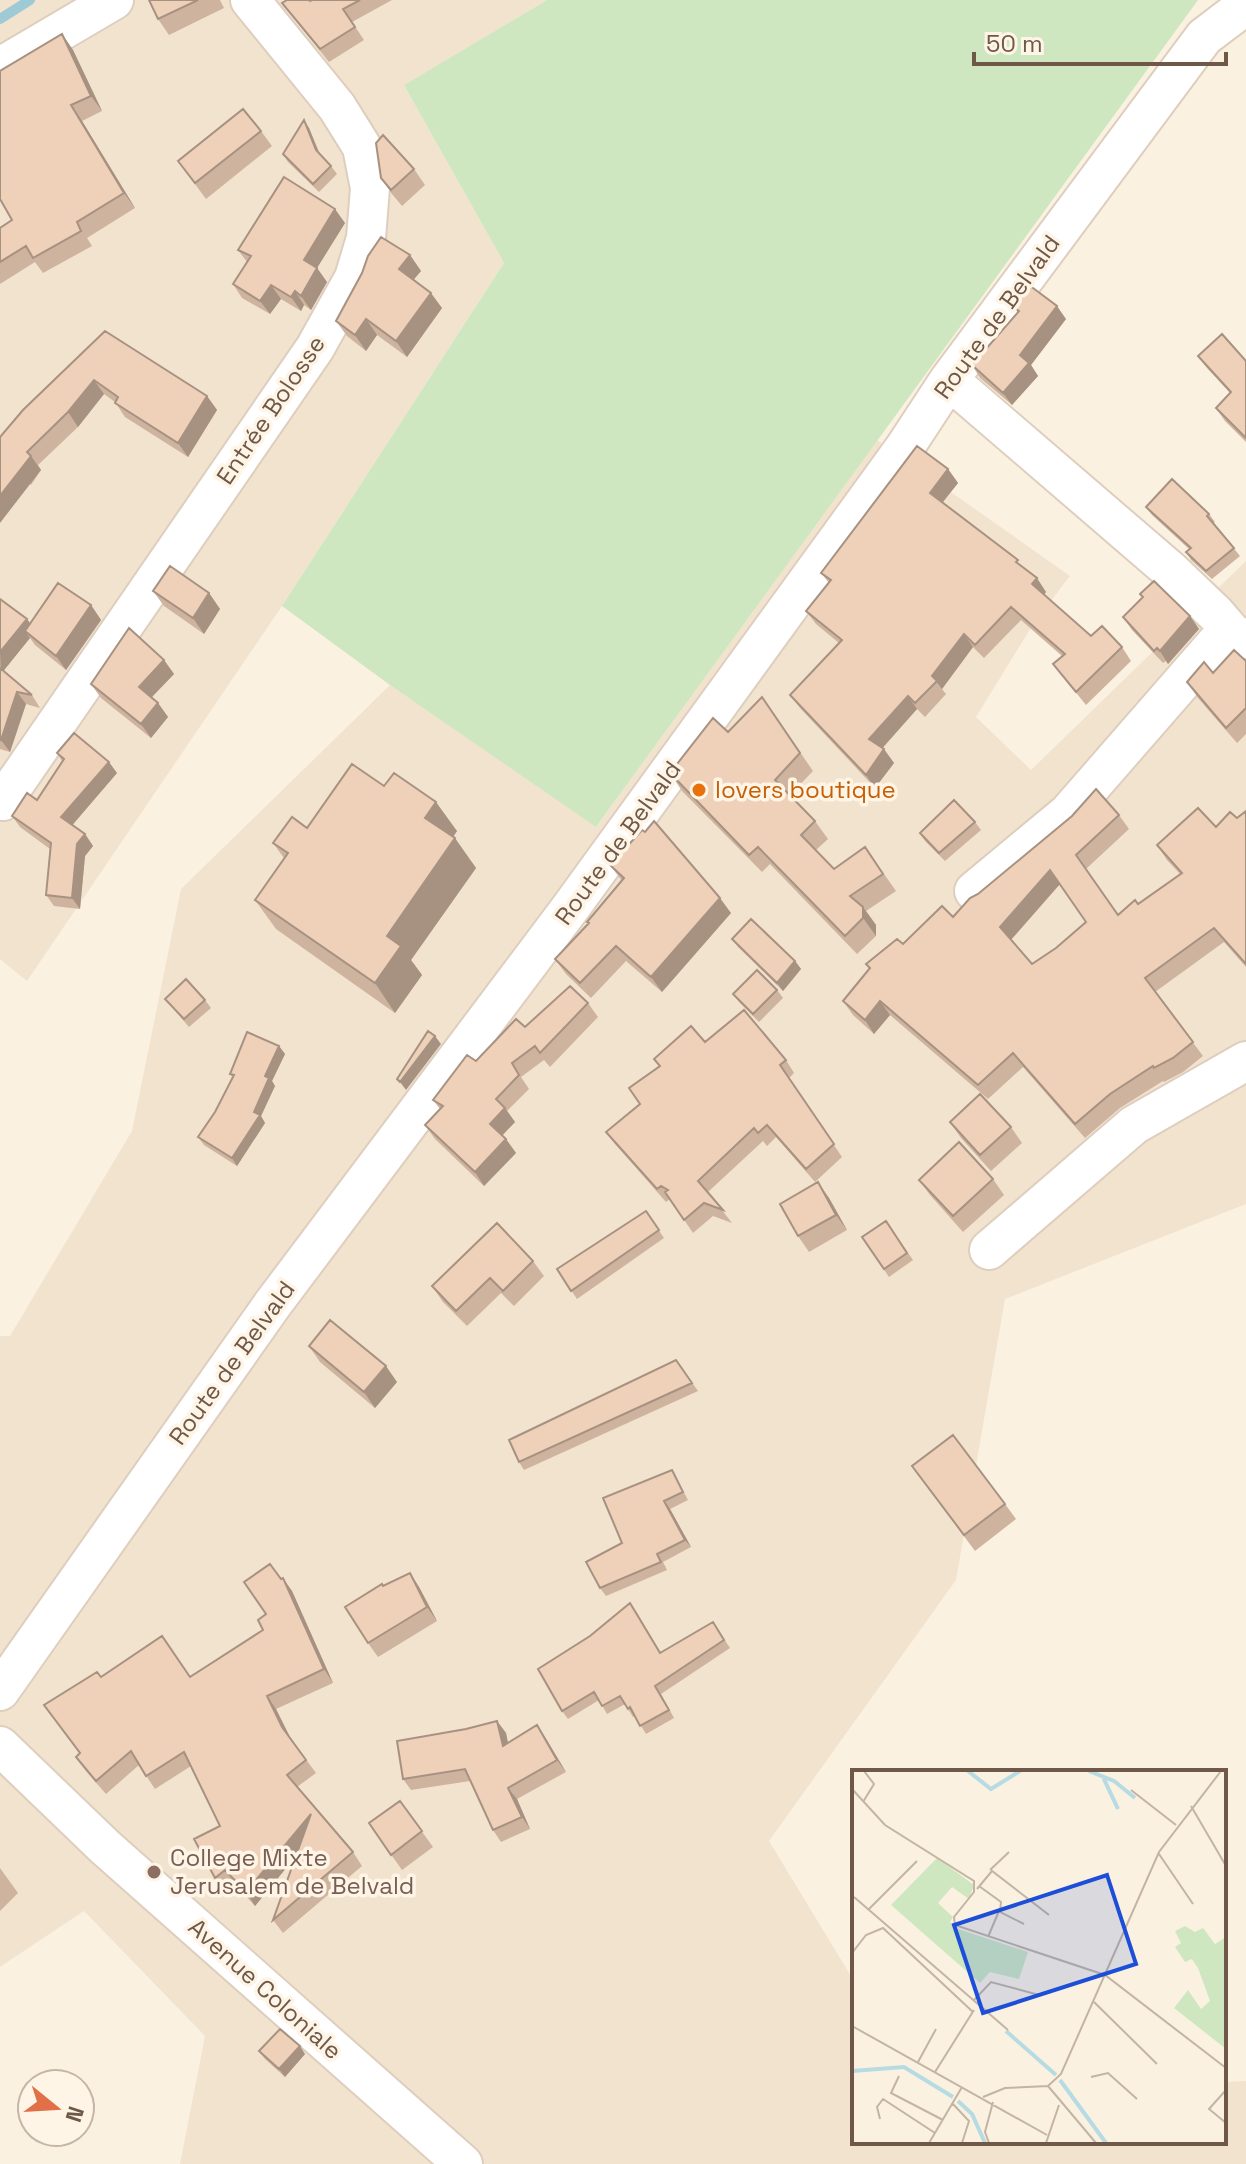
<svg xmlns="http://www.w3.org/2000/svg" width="1246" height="2164" viewBox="0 0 1246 2164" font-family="'Space Grotesk',sans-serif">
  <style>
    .residential { fill: #f2e3cf }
    .green { fill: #cee7c0 }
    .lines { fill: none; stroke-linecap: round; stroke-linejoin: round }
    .stream { stroke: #9dcad4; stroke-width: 10 }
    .minor-casing { stroke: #decebd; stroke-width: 42 }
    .minor { stroke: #fff; stroke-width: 38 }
    .wall { fill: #ceb39f; fill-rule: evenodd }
    .shaded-wall { fill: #a79282 }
    .building { fill: #efd0b9; stroke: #a79282; stroke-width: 2; fill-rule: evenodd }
    .food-dot { fill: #e8710a; stroke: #fef5e6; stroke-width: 3 }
    .education-dot { fill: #8d6e63; stroke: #fef5e6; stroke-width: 3 }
    .labels { text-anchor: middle; stroke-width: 7; stroke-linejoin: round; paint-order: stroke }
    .street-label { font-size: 24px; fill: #705849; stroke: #fef5e6 }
    .food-label { font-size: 24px; fill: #c56008; stroke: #fef5e6; text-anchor: start }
    .education-label { font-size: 24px; fill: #785e54; stroke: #fef5e6; text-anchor: start }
    .inset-river { fill: none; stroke: #b6dbe3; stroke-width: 4 }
    .inset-road { fill: none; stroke: #c3b4a4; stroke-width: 2 }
    .view { fill: #1d4ed8; fill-opacity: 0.15; stroke: #1d4ed8; stroke-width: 4 }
    .inset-edge { fill: none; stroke: #705849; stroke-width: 4 }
  </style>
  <rect width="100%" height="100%" fill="#fbf1e0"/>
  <path class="residential" d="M 0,0 L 547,0 L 404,85 L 504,263 L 282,606 L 27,981 L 0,959 Z
    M 877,440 L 1070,576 L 1032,626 L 976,717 L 1031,770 L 1246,561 L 1246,1204 L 1005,1299 L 956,1580 L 769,1841 L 854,1981 L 854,2142 L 1224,2142 L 1224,2082 L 1246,2081 L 1246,2164 L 180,2164 L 205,2036 L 84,1911 L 0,1967 L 0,1336 L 10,1336 L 132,1131 L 181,889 L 390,685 L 597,826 Z"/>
  <path class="green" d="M 547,0 L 1198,0 L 596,827 L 390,685 L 282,606 L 504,263 L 404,85 Z"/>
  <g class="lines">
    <path class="stream" d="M 0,19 L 30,0"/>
    <g class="minor-casing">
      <path id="minor" d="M 0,67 L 114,0
        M 949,380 L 1171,571 L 1216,614 L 1234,635
        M 3,801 L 315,348 L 354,278 L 366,238 L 370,188 L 362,147 L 337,107 L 250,0
        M 974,891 L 1068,813 L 1217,642 C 1227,635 1235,633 1246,639
        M 989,1250 L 1134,1125 L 1246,1061
        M 0,1691 L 272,1305 L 571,907 L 905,447 L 949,380 L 1204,37 L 1246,5
        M 0,1746 L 105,1847 L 463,2164"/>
    </g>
    <use href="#minor" class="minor"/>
  </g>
  <path class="wall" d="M 149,0 L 220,0 L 224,8 L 169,35 L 158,19 Z
    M 287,0 L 392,0 L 352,22 L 364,40 L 329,62 L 282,3 Z
    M 62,34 L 73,50 L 102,111 L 82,121 L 135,208 L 87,238 L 92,246 L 43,273 L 35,262 L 0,284 L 0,228 L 12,220 Z
    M 309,128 L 320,154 L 331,166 L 337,174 L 319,192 L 288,162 L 283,154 Z
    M 261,131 L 272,146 L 206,199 L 178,161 Z
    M 414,169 L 425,185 L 402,206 L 392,194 L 381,178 Z
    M 345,223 L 317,268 L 327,282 L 311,310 L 304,305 L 301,311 L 281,299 L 270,314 L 242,298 L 233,284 L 247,262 L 238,250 Z
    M 410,255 L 421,271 L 413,280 L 442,308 L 407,357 L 377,335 L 366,351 L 347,336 L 336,321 Z
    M 1013,306 L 1066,319 L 1031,365 L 1038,376 L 1012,405 L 980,378 L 972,365 L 1018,313 Z
    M 105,331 L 207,396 L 217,410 L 188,457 L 125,417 L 115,402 L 104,394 L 78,427 L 38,465 L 41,470 L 31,485 L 0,437 Z
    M 1198,356 L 1246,361 L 1246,442 L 1225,421 L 1216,408 L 1230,393 L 1207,368 Z
    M 948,469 L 958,483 L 942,503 L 1024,568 L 1046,592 L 1044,595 L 1091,636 L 1122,647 L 1131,661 L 1086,705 L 1053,664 L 1062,656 L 1021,620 L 984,658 L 973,647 L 942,689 L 946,694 L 925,717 L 917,709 L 882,748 L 894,763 L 875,788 L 800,708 L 790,695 L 839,643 L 816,624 L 806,611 L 829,583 L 821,573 Z
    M 1146,507 L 1209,514 L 1215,522 L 1213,523 L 1240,556 L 1212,579 L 1191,560 L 1186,552 L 1189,549 L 1152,515 Z
    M 153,591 L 209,593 L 220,609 L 204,634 L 164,606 Z
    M 0,599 L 30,623 L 91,605 L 101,620 L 66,670 L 35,645 L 30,638 L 3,671 L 32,695 L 40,708 L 26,704 L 10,752 L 0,749 Z
    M 1190,616 L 1199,629 L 1168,664 L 1166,661 L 1163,663 L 1132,630 L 1123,617 Z
    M 164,660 L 174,674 L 152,697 L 158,703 L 168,717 L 151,738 L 101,698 L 91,684 Z
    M 1246,661 L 1246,734 L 1237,743 L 1198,698 L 1187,682 Z
    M 762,697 L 813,771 L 790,795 L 815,821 L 828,839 L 816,850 L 834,869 L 865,847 L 896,891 L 866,911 L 876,925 L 876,936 L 857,954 L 770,864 L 762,872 L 682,791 L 670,773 L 728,732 Z
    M 57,753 L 117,773 L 72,825 L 85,834 L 93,846 L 85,856 L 80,909 L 54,906 L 46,895 L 50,849 L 20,827 L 12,816 L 37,800 L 62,761 Z
    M 384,786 L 457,831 L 453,837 L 476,868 L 411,960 L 422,975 L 395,1013 L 276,929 L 255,900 L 284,858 L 273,843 L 307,828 Z
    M 1246,811 L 1246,967 L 1224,942 L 1155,992 L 1203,1056 L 1183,1072 L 1164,1082 L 1163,1081 L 1120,1108 L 1085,1138 L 1023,1067 L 988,1099 L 890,1015 L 874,1034 L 853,1015 L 843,1001 L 869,969 L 866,964 L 953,917 L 978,894 L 1072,816 L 1119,815 L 1129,829 L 1086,869 L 1118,915 L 1138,904 L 1181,875 L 1167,860 L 1157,845 L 1216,827 L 1237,818 ZM 1060,884 L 1086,922 L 1056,948 L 1032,964 L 1011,939 Z
    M 975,822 L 981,830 L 945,861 L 925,841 L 920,833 Z
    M 610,865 L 731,913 L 662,992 L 626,961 L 591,998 L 566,974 L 555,959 L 588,923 L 622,881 Z
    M 732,939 L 795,961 L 801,969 L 783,991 L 738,947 Z
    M 777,990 L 783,998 L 759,1022 L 739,1002 L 733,994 Z
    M 165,999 L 205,1000 L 211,1008 L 189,1027 Z
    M 588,1003 L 598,1017 L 550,1067 L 544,1060 L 521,1077 L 529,1089 L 507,1111 L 515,1122 L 502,1135 L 516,1153 L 484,1186 L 435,1139 L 425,1125 L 440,1109 L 433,1100 L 476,1061 Z
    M 705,1042 L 786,1060 L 794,1073 L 789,1078 L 842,1157 L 815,1182 L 776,1137 L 767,1146 L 763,1141 L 708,1192 L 732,1223 L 713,1216 L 693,1233 L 670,1199 L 666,1202 L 615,1144 L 606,1132 L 640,1104 L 659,1066 L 654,1059 Z
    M 279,1046 L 285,1054 L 272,1081 L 275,1086 L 261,1116 L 265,1123 L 237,1166 L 204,1145 L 198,1137 L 215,1112 L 233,1078 L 230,1074 Z
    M 950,1122 L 1011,1127 L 1022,1143 L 991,1171 L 961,1138 Z
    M 993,1179 L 1004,1195 L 963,1232 L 930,1195 L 919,1180 Z
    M 829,1198 L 847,1230 L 809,1252 L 798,1236 Z
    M 646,1211 L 664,1238 L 577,1299 L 557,1269 Z
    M 886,1221 L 913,1260 L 889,1277 L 862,1237 Z
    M 533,1261 L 544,1276 L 514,1306 L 501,1293 L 467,1326 L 443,1302 L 432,1286 Z
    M 309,1346 L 397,1382 L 375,1408 L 320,1362 Z
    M 676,1360 L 698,1391 L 524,1470 L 519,1462 Z
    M 912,1466 L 1005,1504 L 1016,1519 L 975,1551 Z
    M 672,1470 L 688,1500 L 670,1509 L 691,1547 L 663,1562 L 667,1570 L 606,1596 L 600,1588 L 622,1543 Z
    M 410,1573 L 419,1587 L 437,1621 L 378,1657 L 368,1643 Z
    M 281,1579 L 292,1591 L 333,1683 L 276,1709 L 290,1738 L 316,1773 L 297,1787 L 353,1852 L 362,1866 L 283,1933 L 273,1920 L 295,1857 L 255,1906 L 234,1883 L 224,1892 L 215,1878 L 220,1826 L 191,1766 L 155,1789 L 139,1765 L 106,1794 L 85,1770 L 76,1757 L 80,1753 L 44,1705 L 101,1677 L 190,1676 L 263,1630 L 266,1614 Z
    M 636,1611 L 661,1653 L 713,1622 L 730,1648 L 661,1694 L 674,1718 L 646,1734 L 635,1716 L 633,1717 L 625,1704 L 607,1714 L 599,1700 L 568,1719 L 562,1711 Z
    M 497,1721 L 506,1733 L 508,1743 L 537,1725 L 566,1772 L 517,1799 L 530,1829 L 501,1842 L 493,1830 L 470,1781 L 411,1790 L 403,1779 L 466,1729 Z
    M 400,1801 L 433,1847 L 402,1870 L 369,1823 Z
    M 0,1868 L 18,1893 L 0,1911 Z
    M 259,2051 L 305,2054 L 285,2077 L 265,2059 Z"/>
  <path class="shaded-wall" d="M 62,34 L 73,50 L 102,111 L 91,96 Z
    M 71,105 L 82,121 L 135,208 L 124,193 Z
    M 304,120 L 309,128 L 321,158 L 316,150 Z
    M 335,209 L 345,223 L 317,268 L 327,282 L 311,310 L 301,296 L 304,260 Z
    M 410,255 L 421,271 L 410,284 L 399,269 Z
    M 271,285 L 281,299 L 270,314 L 260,301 Z
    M 295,291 L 304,305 L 301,311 L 291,297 Z
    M 431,293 L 442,308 L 407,357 L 396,341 Z
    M 1057,306 L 1066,319 L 1031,365 L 1038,376 L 1012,405 L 1003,393 L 1020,355 Z
    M 366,319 L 377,335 L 366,351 L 355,335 Z
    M 94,380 L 104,394 L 78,427 L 68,412 Z
    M 207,396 L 217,410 L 188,457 L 178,443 Z
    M 31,456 L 41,470 L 0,523 L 0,496 Z
    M 948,469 L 958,483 L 939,507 L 930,493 Z
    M 1037,578 L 1046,592 L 1041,598 L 1032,584 Z
    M 209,593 L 220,609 L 204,634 L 193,618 Z
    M 91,605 L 101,620 L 66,670 L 56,656 Z
    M 1190,616 L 1199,629 L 1168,664 L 1160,651 Z
    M 27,619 L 36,631 L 25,631 L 30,638 L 1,674 L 0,652 Z
    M 964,634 L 973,647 L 942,689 L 932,676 Z
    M 164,660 L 174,674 L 148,701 L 139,687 Z
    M 17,692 L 26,704 L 10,752 L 1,740 Z
    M 908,696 L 917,709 L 879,752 L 869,739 Z
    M 158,703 L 168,717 L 151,738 L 141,724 Z
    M 884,749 L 894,763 L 875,788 L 866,775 Z
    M 109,762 L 117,773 L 69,829 L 61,817 Z
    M 436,802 L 457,831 L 446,847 L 425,818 Z
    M 85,834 L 93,846 L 85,856 L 80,909 L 72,898 L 77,844 Z
    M 455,838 L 476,868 L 411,960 L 422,975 L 395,1013 L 375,983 L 387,936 Z
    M 1050,870 L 1060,884 L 1010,941 L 1000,927 Z
    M 720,898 L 731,913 L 662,992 L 651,977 Z
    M 863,907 L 876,925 L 876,936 L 863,918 Z
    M 795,961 L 801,969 L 783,991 L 777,983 Z
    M 880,1001 L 890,1015 L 874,1034 L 865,1020 Z
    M 435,1036 L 441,1044 L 406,1090 L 400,1082 Z
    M 279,1046 L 285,1054 L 272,1081 L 275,1086 L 261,1116 L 265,1123 L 237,1166 L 232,1158 L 254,1112 L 265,1076 Z
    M 505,1108 L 515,1122 L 500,1138 L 490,1124 Z
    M 506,1139 L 516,1153 L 484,1186 L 475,1172 Z
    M 818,1182 L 829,1198 L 847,1230 L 836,1215 Z
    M 386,1366 L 397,1382 L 375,1408 L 364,1392 Z
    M 664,1501 L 670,1509 L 691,1547 L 685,1540 Z
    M 410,1573 L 419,1587 L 437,1621 L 427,1607 Z
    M 283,1578 L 292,1591 L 333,1683 L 324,1669 Z
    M 267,1696 L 276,1709 L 292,1741 L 282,1727 Z
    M 497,1721 L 506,1733 L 511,1758 L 503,1746 Z
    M 537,1725 L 545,1737 L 566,1772 L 557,1760 Z
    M 508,1788 L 517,1799 L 530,1829 L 522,1817 Z
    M 311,1814 L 320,1827 L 255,1906 L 246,1892 Z
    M 300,2046 L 305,2054 L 285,2077 L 279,2069 Z"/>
  <path class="building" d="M 149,0 L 198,0 L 158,19 Z
    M 287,0 L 309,0 L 310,1 L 312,0 L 360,0 L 343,9 L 355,27 L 320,49 L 282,3 Z
    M 62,34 L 91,96 L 71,105 L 124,193 L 77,222 L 81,231 L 33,258 L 26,246 L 0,262 L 0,228 L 12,220 L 0,199 L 0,71 Z
    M 243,109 L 261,131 L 195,183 L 178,161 Z
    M 304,120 L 316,150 L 331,166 L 313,184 L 283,154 Z
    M 383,135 L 414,169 L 391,190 L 381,178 L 376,143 Z
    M 284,177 L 335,209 L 304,260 L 317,268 L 301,296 L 295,291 L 291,297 L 271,285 L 260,301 L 233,284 L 251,256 L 238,250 Z
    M 381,237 L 410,255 L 399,269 L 431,293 L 396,341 L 366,319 L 355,335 L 336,321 L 362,273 L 368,256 Z
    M 1029,285 L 1057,306 L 1020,355 L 1029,363 L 1003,393 L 972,365 L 1019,311 L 1013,306 Z
    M 105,331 L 207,396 L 178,443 L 115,403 L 118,397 L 94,380 L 68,412 L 27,452 L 31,456 L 0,496 L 0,437 L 23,410 Z
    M 1222,334 L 1246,361 L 1246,438 L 1216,408 L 1231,392 L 1198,356 Z
    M 917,446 L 948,469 L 930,493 L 1018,560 L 1016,562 L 1037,578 L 1032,584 L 1091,636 L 1102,626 L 1122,647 L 1076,692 L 1053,664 L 1065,654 L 1011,607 L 975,645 L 964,634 L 932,676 L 937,681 L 915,703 L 908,696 L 869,739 L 884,749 L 866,775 L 790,695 L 842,640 L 806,611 L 831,580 L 821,573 Z
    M 1172,479 L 1209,514 L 1207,516 L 1234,548 L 1206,571 L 1186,552 L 1191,548 L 1146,507 Z
    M 170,566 L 209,593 L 193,618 L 153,591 Z
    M 1154,581 L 1190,616 L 1160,651 L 1157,648 L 1154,651 L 1123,617 L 1143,597 L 1140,594 Z
    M 58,583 L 91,605 L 56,656 L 25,631 Z
    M 0,599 L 27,619 L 0,652 Z
    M 129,628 L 164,660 L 139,687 L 158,703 L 141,724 L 91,684 Z
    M 1234,650 L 1246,661 L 1246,708 L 1226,728 L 1187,682 L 1204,662 L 1213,673 Z
    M 0,668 L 32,695 L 17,692 L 1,740 L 0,739 Z
    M 762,697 L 800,753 L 775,780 L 815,821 L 801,835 L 834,869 L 865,847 L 883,874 L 850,896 L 863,907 L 863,918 L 845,936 L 758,847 L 749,855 L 670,773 L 713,718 L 728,732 Z
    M 74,733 L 109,762 L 61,817 L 85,834 L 77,844 L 72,898 L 46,895 L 51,843 L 12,816 L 27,793 L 37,800 L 64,759 L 57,753 Z
    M 352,764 L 384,786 L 394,773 L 436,802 L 425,818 L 455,838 L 387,936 L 401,946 L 375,983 L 255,900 L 288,853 L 273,843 L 292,817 L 307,828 Z
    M 1096,789 L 1119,815 L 1076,855 L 1118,915 L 1135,900 L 1138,904 L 1182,873 L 1157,845 L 1198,808 L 1216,827 L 1230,812 L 1237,818 L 1246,811 L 1246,964 L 1214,928 L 1145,978 L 1193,1042 L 1173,1058 L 1154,1068 L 1153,1066 L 1110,1094 L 1075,1124 L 1013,1053 L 978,1085 L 880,1001 L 865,1020 L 843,1001 L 870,968 L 866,964 L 897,939 L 903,944 L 942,906 L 953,917 L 970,898 L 978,894 L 1072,816 ZM 1050,870 L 1086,922 L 1056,948 L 1032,964 L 1000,927 Z
    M 954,800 L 975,822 L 939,853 L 920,833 Z
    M 654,821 L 720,898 L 651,977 L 616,946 L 580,983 L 555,959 L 589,923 L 587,922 L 624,878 L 610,865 L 642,830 L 645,832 Z
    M 751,919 L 795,961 L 777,983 L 732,939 Z
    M 757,970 L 777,990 L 753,1014 L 733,994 Z
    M 186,979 L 205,1000 L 184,1019 L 165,999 Z
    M 570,986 L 588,1003 L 540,1053 L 535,1046 L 512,1063 L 519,1075 L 496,1099 L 505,1108 L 490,1124 L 506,1139 L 475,1172 L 425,1125 L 443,1106 L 433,1100 L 467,1055 L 476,1061 L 516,1019 L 525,1027 Z
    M 744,1010 L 786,1060 L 780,1065 L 834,1144 L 806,1169 L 767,1125 L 758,1133 L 754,1128 L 698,1181 L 723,1210 L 704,1203 L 684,1220 L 665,1192 L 668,1190 L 661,1186 L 657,1189 L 606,1132 L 640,1104 L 629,1088 L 660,1066 L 654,1059 L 691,1026 L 705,1042 Z
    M 428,1031 L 435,1036 L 400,1082 L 397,1079 Z
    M 247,1032 L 279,1046 L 265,1076 L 269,1078 L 254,1112 L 260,1115 L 232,1158 L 198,1137 L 215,1112 L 234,1075 L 230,1074 Z
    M 980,1094 L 1011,1127 L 980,1155 L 950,1122 Z
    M 959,1142 L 993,1179 L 953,1216 L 919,1180 Z
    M 818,1182 L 836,1215 L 798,1236 L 780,1204 Z
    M 646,1211 L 659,1230 L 571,1291 L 557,1269 Z
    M 886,1221 L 907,1253 L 884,1269 L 862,1237 Z
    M 497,1223 L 533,1261 L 503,1291 L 490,1278 L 456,1311 L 432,1286 Z
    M 330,1320 L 386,1366 L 364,1392 L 309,1346 Z
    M 676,1360 L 692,1383 L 519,1462 L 509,1440 Z
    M 953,1435 L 1005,1504 L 964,1535 L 912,1466 Z
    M 672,1470 L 683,1492 L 664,1501 L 685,1540 L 657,1554 L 661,1562 L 600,1588 L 586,1562 L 622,1543 L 603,1498 Z
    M 270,1564 L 281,1579 L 283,1578 L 324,1669 L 267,1696 L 282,1727 L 306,1760 L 287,1775 L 353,1852 L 273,1920 L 311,1814 L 246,1892 L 225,1870 L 215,1878 L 194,1839 L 220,1826 L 184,1752 L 146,1776 L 131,1751 L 96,1781 L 76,1757 L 80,1753 L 44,1705 L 97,1672 L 101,1677 L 162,1636 L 190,1677 L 263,1630 L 258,1620 L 266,1614 L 244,1582 Z
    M 410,1573 L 427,1607 L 368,1643 L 345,1607 L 382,1584 L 383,1586 Z
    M 630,1603 L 660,1653 L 713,1622 L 724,1640 L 655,1686 L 669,1710 L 640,1726 L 630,1707 L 628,1709 L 620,1696 L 602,1706 L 594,1692 L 562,1711 L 538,1669 L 590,1636 Z
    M 497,1721 L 503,1746 L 537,1725 L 557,1760 L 508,1788 L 522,1817 L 493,1830 L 465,1769 L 403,1779 L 397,1741 L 466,1729 Z
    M 400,1801 L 422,1831 L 391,1855 L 369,1823 Z
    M 280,2029 L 300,2046 L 279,2069 L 259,2051 Z"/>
  <circle class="food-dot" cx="699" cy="790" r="8"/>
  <circle class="education-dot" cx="154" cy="1872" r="8"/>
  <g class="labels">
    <g class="street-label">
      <text transform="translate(997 317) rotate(-54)" y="8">Route de Belvald</text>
      <text transform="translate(271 410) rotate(-56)" y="8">Entrée Bolosse</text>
      <text transform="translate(618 843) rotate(-54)" y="8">Route de Belvald</text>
      <text transform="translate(232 1363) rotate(-54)" y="8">Route de Belvald</text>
      <text transform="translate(265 1989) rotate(42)" y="8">Avenue Coloniale</text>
    </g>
    <g class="food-label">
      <text x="715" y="798">lovers boutique</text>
    </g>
    <g class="education-label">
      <text x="170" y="1866">College Mixte<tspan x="170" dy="28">Jerusalem de Belvald</tspan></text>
    </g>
  </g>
  <g transform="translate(852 1770)">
    <rect width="374" height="374" fill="#fbf1e0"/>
    <path d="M 85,88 L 122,115 L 117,129 L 100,117 L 86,133 L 101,147 L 98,152 L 103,158 L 176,182 L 167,209 L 138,202 L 128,213 L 39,135 ZM 333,156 L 343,162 L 351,158 L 363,174 L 374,167 L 374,279 L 322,238 L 336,220 L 349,239 L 358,231 L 346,198 L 340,189 L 333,192 L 323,177 L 329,173 L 323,161 Z" fill="#cee7c0"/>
    <path class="inset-river" d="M 116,1 L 139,19 L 168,1M 237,1 L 262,11 L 283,28M 251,7 L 266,39M 154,261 L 204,305M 0,301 L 52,297 L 101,327M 208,310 L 254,373M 106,331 L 120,344 L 133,373"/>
    <path class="inset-road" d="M 0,19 L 33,55 L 122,111 L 122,122 L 102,147 L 103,155 L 253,205 L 374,298M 279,20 L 324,55M 11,32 L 22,14 L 12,1M 339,36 L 374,96M 307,84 L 341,134M 138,100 L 157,82M 127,116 L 149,132 L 148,142 L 172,154M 125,119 L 140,101 L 197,145M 2,127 L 156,260M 17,139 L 65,91M 136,167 L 147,141M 0,183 L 14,165 L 31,158 L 121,242M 122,230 L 139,212 L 187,225M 242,232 L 305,294M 0,256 L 195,365M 66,292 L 84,259M 83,302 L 122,240M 47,306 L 39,323 L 91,350M 239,307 L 256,303 L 285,329M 196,316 L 244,373M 374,320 L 357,339 L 374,353M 131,327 L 153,318 L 196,316 L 209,304 L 307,82 L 369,1M 100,333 L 117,351 L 110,373M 28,349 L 25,337 L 31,329 L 83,363M 77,373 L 110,317M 137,373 L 133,362 L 141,332M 194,373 L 207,335"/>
    <path class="view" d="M 255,105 L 284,194 L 131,243 L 102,155 Z"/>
    <rect width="374" height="374" class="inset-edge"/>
  </g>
  <g transform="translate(56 2108) rotate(108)"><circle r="38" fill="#fef5e6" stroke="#c5b6a7" stroke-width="2"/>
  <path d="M0-6L14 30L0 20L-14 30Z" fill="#e17049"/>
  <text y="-12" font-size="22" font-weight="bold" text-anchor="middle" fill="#705849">N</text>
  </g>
  <path d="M974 52v12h252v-12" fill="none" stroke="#705849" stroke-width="4"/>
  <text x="986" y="52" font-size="24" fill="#705849" stroke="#fef5e6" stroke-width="6" paint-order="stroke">50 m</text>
</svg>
